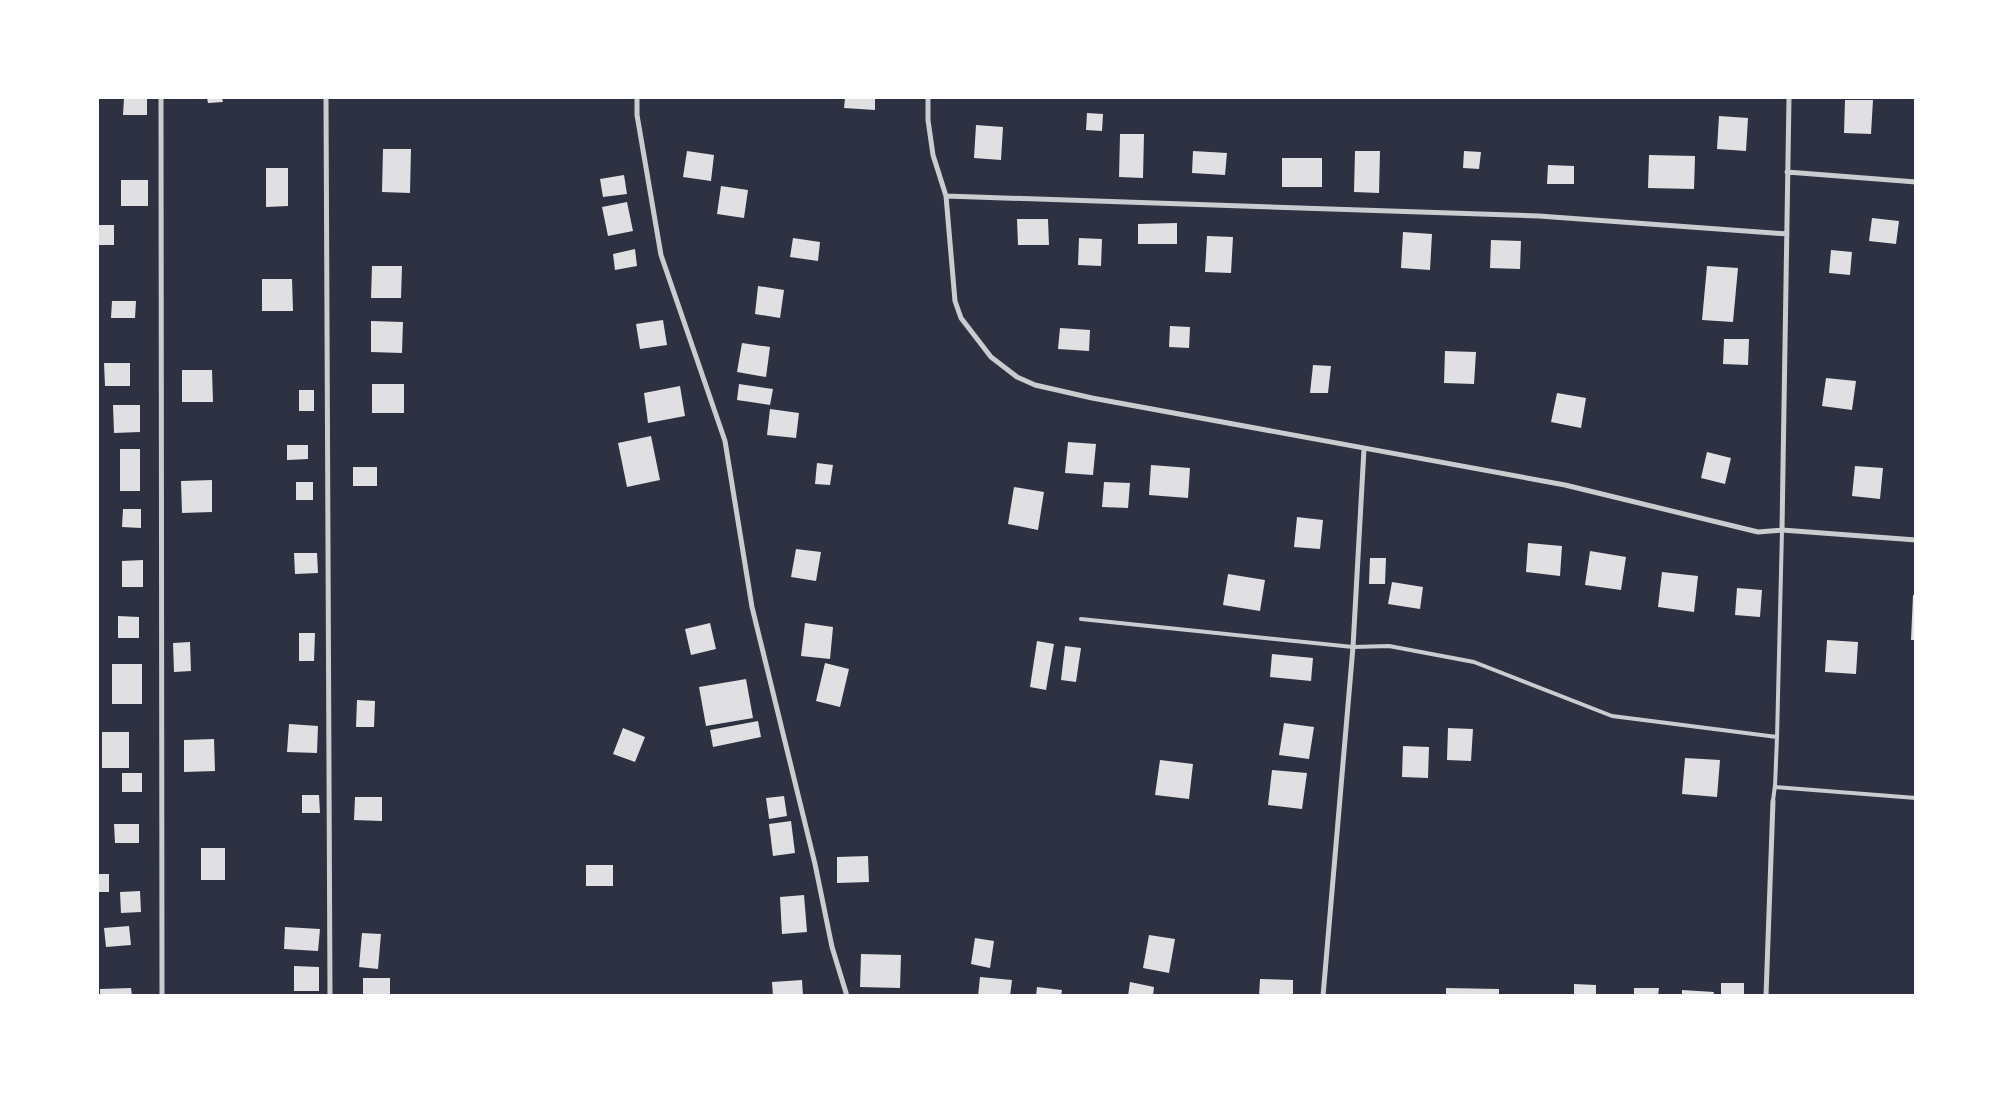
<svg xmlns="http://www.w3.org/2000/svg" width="2013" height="1093" viewBox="0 0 2013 1093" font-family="'Noto Serif',serif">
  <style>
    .building { fill: #e0e0e3 }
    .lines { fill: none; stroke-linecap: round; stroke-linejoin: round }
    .service { stroke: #caccd0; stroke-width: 4 }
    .minor { stroke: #caccd0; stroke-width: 5 }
  </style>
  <rect width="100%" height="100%" fill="#2d3142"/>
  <path class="building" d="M 124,98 L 147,98 L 147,115 L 123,115 Z
    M 207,98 L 222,98 L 223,102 L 208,103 Z
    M 845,98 L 875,98 L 875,110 L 844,108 Z
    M 1845,100 L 1873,100 L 1871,134 L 1844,133 Z
    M 1087,113 L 1103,114 L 1102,131 L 1086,130 Z
    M 1719,116 L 1748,118 L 1746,151 L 1717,149 Z
    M 976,125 L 1003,127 L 1001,160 L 974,158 Z
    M 1120,134 L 1144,134 L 1143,178 L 1119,177 Z
    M 383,149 L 411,149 L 410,193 L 382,192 Z
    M 687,151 L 714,155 L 711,181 L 683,177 Z
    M 1193,151 L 1227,153 L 1225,175 L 1192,173 Z
    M 1355,151 L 1380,151 L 1379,193 L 1354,192 Z
    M 1464,151 L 1481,152 L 1479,169 L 1463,168 Z
    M 1649,155 L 1695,156 L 1694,189 L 1648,188 Z
    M 1282,158 L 1322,158 L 1322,187 L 1282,187 Z
    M 1548,165 L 1574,166 L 1574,184 L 1547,184 Z
    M 266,168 L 288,168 L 288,206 L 266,207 Z
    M 624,175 L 627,194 L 603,197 L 600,179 Z
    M 121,180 L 148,180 L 148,206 L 121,206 Z
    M 721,186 L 748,190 L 744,218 L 717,214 Z
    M 627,202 L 633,231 L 608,236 L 602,207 Z
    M 1872,218 L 1899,221 L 1896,244 L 1869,241 Z
    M 1017,219 L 1048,219 L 1049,245 L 1018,245 Z
    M 1177,223 L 1177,244 L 1138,244 L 1138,224 Z
    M 98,225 L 114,225 L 114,245 L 98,245 Z
    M 1403,232 L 1432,234 L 1430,270 L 1401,268 Z
    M 1207,236 L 1233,237 L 1231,273 L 1205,272 Z
    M 793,238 L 820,242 L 818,261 L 790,257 Z
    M 1079,238 L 1102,239 L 1101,266 L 1078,265 Z
    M 1491,240 L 1521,241 L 1520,269 L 1490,268 Z
    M 635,249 L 637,266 L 615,270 L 613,254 Z
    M 1831,250 L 1852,252 L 1850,275 L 1829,273 Z
    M 372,266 L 402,266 L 401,298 L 371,298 Z
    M 1707,266 L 1738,268 L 1733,322 L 1702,320 Z
    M 262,279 L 292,279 L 293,311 L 262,311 Z
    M 758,286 L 784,290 L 780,318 L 755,314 Z
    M 112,301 L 136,301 L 135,318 L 111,318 Z
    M 663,320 L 667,345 L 640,349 L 636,324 Z
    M 371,321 L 403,322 L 402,353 L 371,352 Z
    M 1170,326 L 1190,327 L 1189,348 L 1169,347 Z
    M 1060,328 L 1090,330 L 1089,351 L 1058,349 Z
    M 1724,339 L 1749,339 L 1748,365 L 1723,364 Z
    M 742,343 L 770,347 L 766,377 L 737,372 Z
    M 1445,351 L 1476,352 L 1474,384 L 1444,383 Z
    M 104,363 L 130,363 L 130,386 L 105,386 Z
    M 1313,365 L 1331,366 L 1328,393 L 1310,393 Z
    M 182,370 L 212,370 L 213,402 L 182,402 Z
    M 1826,378 L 1856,381 L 1852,410 L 1822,406 Z
    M 372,384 L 404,384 L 404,413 L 372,413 Z
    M 739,384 L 773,389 L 770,405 L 737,400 Z
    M 680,386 L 685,416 L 648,423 L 644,393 Z
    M 299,390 L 314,390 L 314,411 L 299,411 Z
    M 1557,393 L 1586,398 L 1581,428 L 1551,422 Z
    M 113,405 L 140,405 L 140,432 L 114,433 Z
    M 770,409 L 799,413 L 796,438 L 767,435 Z
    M 651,436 L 660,480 L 627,487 L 618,443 Z
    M 1068,442 L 1096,444 L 1093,475 L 1065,473 Z
    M 287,445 L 308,445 L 308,459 L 287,460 Z
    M 120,449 L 140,449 L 140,491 L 120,491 Z
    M 1707,452 L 1731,458 L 1725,484 L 1701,478 Z
    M 817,463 L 833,465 L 830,485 L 815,484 Z
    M 1151,465 L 1190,468 L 1188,498 L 1149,495 Z
    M 1855,466 L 1883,468 L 1880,499 L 1852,496 Z
    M 353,467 L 377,467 L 377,486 L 353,486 Z
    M 212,480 L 212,512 L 182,513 L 181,481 Z
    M 296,482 L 313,482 L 313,500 L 296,500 Z
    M 1104,482 L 1130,483 L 1128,508 L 1102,507 Z
    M 1014,487 L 1044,492 L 1038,530 L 1008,524 Z
    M 123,509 L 141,509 L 141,528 L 122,527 Z
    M 1297,517 L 1323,520 L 1320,549 L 1294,547 Z
    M 1528,543 L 1562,546 L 1560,576 L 1526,572 Z
    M 796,549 L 821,552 L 816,581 L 791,577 Z
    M 1590,551 L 1626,557 L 1621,590 L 1585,585 Z
    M 294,553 L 317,553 L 318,573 L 295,574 Z
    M 1370,558 L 1386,558 L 1385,584 L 1369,584 Z
    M 143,560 L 143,587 L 122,587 L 122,561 Z
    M 1662,572 L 1698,576 L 1694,612 L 1658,607 Z
    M 1228,574 L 1265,580 L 1260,611 L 1223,605 Z
    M 1392,582 L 1423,587 L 1420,609 L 1388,604 Z
    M 1737,588 L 1762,590 L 1760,617 L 1735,615 Z
    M 1913,595 L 1916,595 L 1916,640 L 1911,640 Z
    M 118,616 L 139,617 L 139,638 L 118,638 Z
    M 710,623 L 716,649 L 691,655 L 685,629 Z
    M 805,623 L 833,627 L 830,659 L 801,656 Z
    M 299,633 L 315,633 L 314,661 L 299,661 Z
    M 1827,640 L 1858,642 L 1856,674 L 1825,672 Z
    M 1037,641 L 1054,644 L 1046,690 L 1030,687 Z
    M 190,642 L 191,671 L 174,672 L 173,643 Z
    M 1065,646 L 1081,648 L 1076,682 L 1061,680 Z
    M 1272,654 L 1313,658 L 1311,681 L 1270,677 Z
    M 825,663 L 849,669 L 840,707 L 816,701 Z
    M 112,664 L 142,664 L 142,704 L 112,704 Z
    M 746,679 L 753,718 L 706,726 L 699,687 Z
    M 357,700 L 375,701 L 374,727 L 356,727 Z
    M 758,721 L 761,737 L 713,747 L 710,730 Z
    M 1284,723 L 1314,727 L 1309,759 L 1279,755 Z
    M 289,724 L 318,726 L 317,753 L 287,752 Z
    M 623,728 L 645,737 L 635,762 L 613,754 Z
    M 1448,728 L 1473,729 L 1471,761 L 1447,760 Z
    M 102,732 L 129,732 L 129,768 L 102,768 Z
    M 214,739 L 215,771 L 184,772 L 184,740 Z
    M 1403,746 L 1429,747 L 1428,778 L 1402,777 Z
    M 1685,758 L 1720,760 L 1717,797 L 1682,794 Z
    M 1160,760 L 1193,764 L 1189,799 L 1155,795 Z
    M 1272,770 L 1307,773 L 1302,809 L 1268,805 Z
    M 122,773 L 142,773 L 142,792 L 122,792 Z
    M 302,795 L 319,795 L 320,813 L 302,813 Z
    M 784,796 L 787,816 L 769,819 L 766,798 Z
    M 355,797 L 382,797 L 382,821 L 354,820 Z
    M 791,821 L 795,853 L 773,856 L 769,824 Z
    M 114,824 L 139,824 L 139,843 L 115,843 Z
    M 201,848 L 225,848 L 225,880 L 201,880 Z
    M 868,856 L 869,882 L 837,883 L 837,857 Z
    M 586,865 L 613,865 L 613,886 L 586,886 Z
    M 98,874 L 109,874 L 109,892 L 98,892 Z
    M 140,891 L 141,912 L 121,913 L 120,892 Z
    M 804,895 L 807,932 L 782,934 L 780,897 Z
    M 129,926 L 131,945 L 106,947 L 104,928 Z
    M 285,927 L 320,929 L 318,951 L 284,949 Z
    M 362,933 L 381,934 L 378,969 L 359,967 Z
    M 1149,935 L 1175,939 L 1169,973 L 1143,968 Z
    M 975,938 L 994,941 L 990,968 L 971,964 Z
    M 861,954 L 901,955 L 900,988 L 860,987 Z
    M 294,966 L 319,967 L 319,991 L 294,991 Z
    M 980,977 L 1012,980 L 1010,996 L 978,996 Z
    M 363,978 L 390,978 L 390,996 L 363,996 Z
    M 1260,979 L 1293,980 L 1293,996 L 1259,996 Z
    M 802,980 L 803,996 L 773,996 L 772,982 Z
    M 1130,982 L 1154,987 L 1153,996 L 1128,996 Z
    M 1721,983 L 1744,983 L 1744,996 L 1721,996 Z
    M 1574,984 L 1596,985 L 1596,996 L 1574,996 Z
    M 1037,987 L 1062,990 L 1061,996 L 1036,996 Z
    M 131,988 L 132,996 L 100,996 L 100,989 Z
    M 1446,988 L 1499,989 L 1499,996 L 1446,996 Z
    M 1634,988 L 1659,988 L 1658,996 L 1634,996 Z
    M 1682,990 L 1714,992 L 1713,996 L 1682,996 Z"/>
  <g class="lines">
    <path class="service" d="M 1081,619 L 1353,647 L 1389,646 L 1474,662 L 1612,716 L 1777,737 L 1775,787 L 1916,798
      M 1777,738 L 1782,530
      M 1773,801 L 1775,785"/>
    <path class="minor" d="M 161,98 L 162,996
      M 326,98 L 330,996
      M 637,98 L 637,115 L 661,255 L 725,441 L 752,607 L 815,864 L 832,947 L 847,996
      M 928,98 L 928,120 L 933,155 L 946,196 L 955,301 L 961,318 L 991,357 L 1017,377 L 1035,385 L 1092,398 L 1565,485 L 1758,532 L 1782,530 L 1916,540
      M 1787,172 L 1916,182
      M 946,196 L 1539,216 L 1787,234
      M 1782,530 L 1789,98
      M 1323,996 L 1353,647 L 1364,449
      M 1766,996 L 1773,801"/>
  </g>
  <rect width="2013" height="1093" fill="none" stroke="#ffffff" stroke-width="198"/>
</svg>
